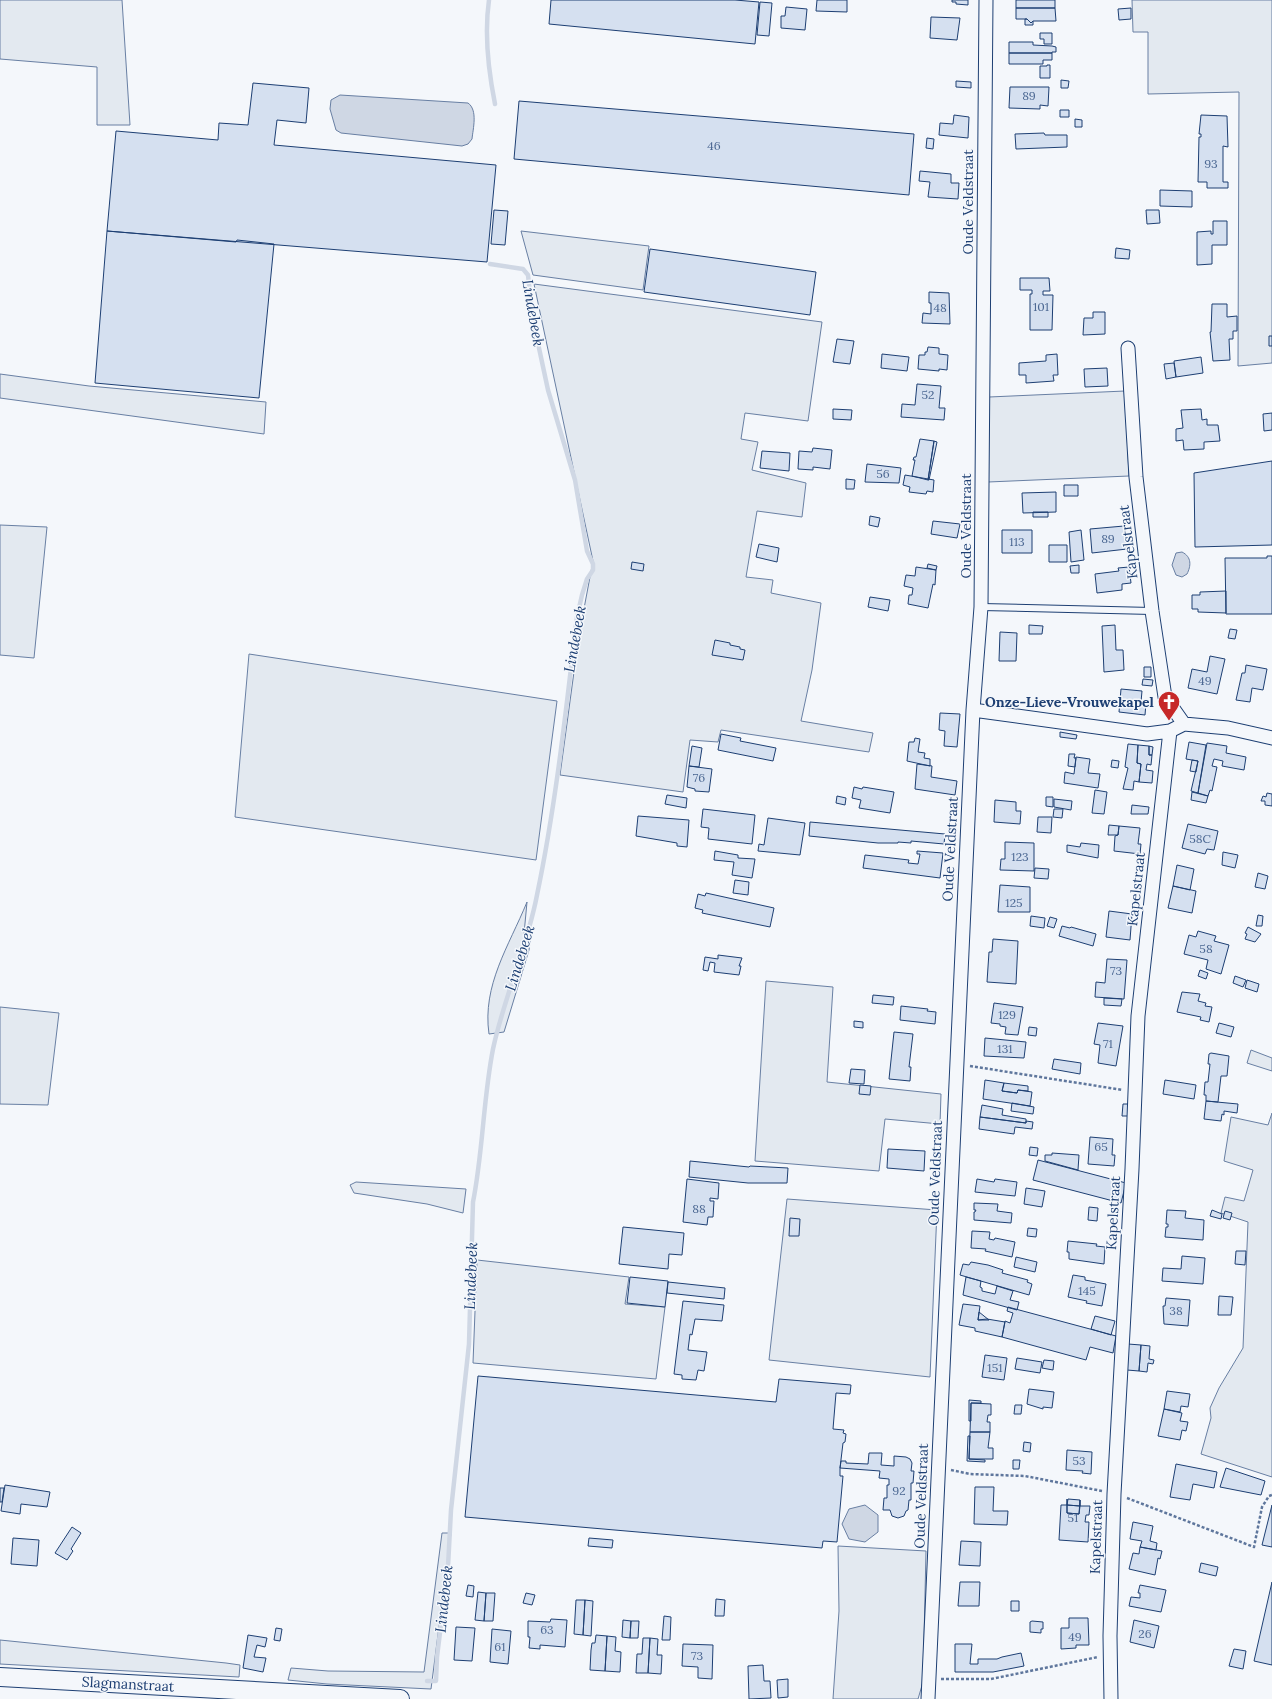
<svg xmlns="http://www.w3.org/2000/svg" width="1272" height="1699" viewBox="0 0 1272 1699" font-family="Lora,serif">
  <style>
    .green { fill: #e3e9f0; stroke: #687fa3 }
    .water { fill: #cfd7e4; stroke: #687fa3 }
    .lines { fill: none; stroke-linecap: round; stroke-linejoin: round }
    .stream { stroke: #cfd7e4; stroke-width: 4.5 }
    .building { fill: #d5e0f0; stroke: #1d3f73 }
    .service-casing { stroke: #1d3f73; stroke-width: 8 }
    .minor-casing { stroke: #1d3f73; stroke-width: 15 }
    .secondary-casing { stroke: #1d3f73; stroke-width: 20 }
    .path { stroke: #5e769c; stroke-width: 2.5; stroke-dasharray: 3 2; stroke-linecap: butt }
    .service { stroke: #f4f7fb; stroke-width: 6 }
    .minor { stroke: #f4f7fb; stroke-width: 13 }
    .secondary { stroke: #f4f7fb; stroke-width: 18 }
    .labels { text-anchor: middle; stroke-width: 3; stroke-linejoin: round; paint-order: stroke }
    .number-label { font-size: 12px; fill: #4b6792 }
    .street-label { font-size: 14px; fill: #1d3f73; stroke: #f4f7fb }
    .poi-label { font-size: 14px; font-weight: bold; fill: #1d3f73; stroke: #f4f7fb; text-anchor: end }
    .water-label { font-size: 15px; font-style: italic; fill: #1d3f73; stroke: #f4f7fb }
  </style>
  <rect width="100%" height="100%" fill="#f4f7fb"/>
  <path class="green" d="M 0,0 L 122,0 L 130,125 L 97,125 L 97,67 L 0,59 Z
    M 1132,0 L 1272,0 L 1272,363 L 1238,366 L 1239,92 L 1148,94 L 1148,32 L 1133,32 Z
    M 521,231 L 649,246 L 643,290 L 533,275 Z
    M 534,284 L 822,322 L 808,421 L 745,413 L 741,439 L 758,442 L 752,470 L 806,483 L 802,517 L 757,511 L 746,577 L 773,580 L 771,593 L 821,603 L 812,670 L 801,721 L 873,733 L 869,752 L 721,730 L 718,742 L 690,740 L 683,792 L 560,775 L 579,635 L 593,561 Z
    M 0,374 L 89,386 L 266,402 L 264,434 L 0,398 Z
    M 1125,391 L 1129,476 L 988,482 L 989,397 Z
    M 0,525 L 47,527 L 34,658 L 0,655 Z
    M 249,654 L 557,701 L 536,860 L 235,817 Z
    M 527,902 L 524,934 L 531,936 L 529,950 L 504,1032 L 489,1034 C 482,985 509,946 527,902 Z
    M 766,981 L 833,987 L 827,1082 L 941,1094 L 940,1124 L 885,1119 L 879,1171 L 755,1161 Z
    M 0,1007 L 59,1013 L 48,1105 L 0,1104 Z
    M 1251,1050 L 1272,1058 L 1272,1071 L 1247,1063 Z
    M 1272,1113 L 1272,1477 L 1201,1454 L 1211,1418 L 1210,1408 L 1219,1388 L 1243,1348 L 1248,1222 L 1221,1213 L 1225,1197 L 1244,1201 L 1253,1170 L 1224,1161 L 1231,1117 L 1268,1125 Z
    M 356,1182 L 466,1189 L 463,1213 L 427,1204 L 354,1193 L 350,1185 Z
    M 787,1199 L 937,1210 L 930,1377 L 769,1360 Z
    M 477,1260 L 629,1277 L 625,1304 L 665,1307 L 656,1379 L 473,1363 Z
    M 442,1533 L 451,1533 L 431,1689 L 327,1684 L 288,1680 L 291,1668 L 328,1671 L 424,1672 Z
    M 838,1546 L 926,1551 L 923,1682 L 918,1699 L 833,1699 L 839,1611 Z
    M 0,1640 L 226,1663 L 240,1665 L 239,1677 L 0,1664 Z"/>
  <path class="water" d="M 340,95 L 468,103 C 478,110 473,129 472,139 L 468,144 L 462,146 L 341,133 L 336,130 L 330,109 L 331,100 Z
    M 1182,552 C 1192,557 1191,566 1187,574 L 1182,577 L 1176,575 L 1172,565 L 1176,553 Z
    M 865,1505 L 878,1515 L 878,1532 L 865,1542 L 849,1539 L 842,1524 L 849,1509 Z"/>
  <g class="lines">
    <path class="stream" d="M 489,0 C 484,35 488,69 495,104
      M 427,1681 L 436,1681 L 437,1657 L 448,1567 L 451,1510 L 469,1344 L 473,1202 C 483,1152 483,1100 493,1049 C 504,997 527,948 537,895 C 556,804 566,710 577,617 L 582,595 L 587,579 L 593,570 L 593,564 L 587,551 L 575,480 L 548,390 L 533,320 L 528,275 L 523,269 L 490,264"/>
  </g>
  <path class="building" d="M 551,0 L 735,0 L 759,2 L 755,44 L 549,24 Z
    M 817,0 L 847,0 L 847,12 L 816,11 Z
    M 952,0 L 968,0 L 968,5 L 956,4 L 956,2 L 952,2 Z
    M 1016,0 L 1055,0 L 1055,8 L 1016,8 Z
    M 760,2 L 772,3 L 769,36 L 757,35 Z
    M 786,7 L 807,9 L 805,30 L 781,28 L 781,16 L 785,16 Z
    M 1016,8 L 1055,8 L 1056,21 L 1033,21 L 1031,23 L 1027,19 L 1016,19 Z
    M 1131,8 L 1131,19 L 1119,20 L 1118,9 Z
    M 931,17 L 960,18 L 957,40 L 930,38 Z
    M 1025,19 L 1027,19 L 1031,23 L 1033,21 L 1033,25 L 1025,25 Z
    M 1040,33 L 1052,33 L 1052,44 L 1044,44 L 1044,39 L 1040,39 Z
    M 1009,42 L 1033,42 L 1033,45 L 1052,46 L 1056,47 L 1056,52 L 1052,52 L 1052,53 L 1009,53 Z
    M 1009,53 L 1052,53 L 1052,60 L 1043,60 L 1043,64 L 1009,64 Z
    M 1047,65 L 1050,65 L 1050,78 L 1040,78 L 1040,66 L 1047,66 Z
    M 1061,80 L 1069,81 L 1068,88 L 1061,88 Z
    M 956,81 L 971,82 L 971,88 L 956,87 Z
    M 253,83 L 309,88 L 306,123 L 277,120 L 274,145 L 496,165 L 487,262 L 107,231 L 116,131 L 218,140 L 219,123 L 248,125 Z
    M 1010,87 L 1049,87 L 1048,106 L 1040,105 L 1040,109 L 1009,108 Z
    M 519,101 L 914,134 L 909,195 L 514,159 Z
    M 1060,110 L 1069,110 L 1069,117 L 1060,117 Z
    M 954,115 L 969,117 L 968,138 L 939,135 L 940,123 L 953,124 Z
    M 1201,115 L 1227,116 L 1228,147 L 1223,146 L 1223,182 L 1228,182 L 1228,188 L 1207,188 L 1207,182 L 1198,182 L 1199,137 L 1201,137 L 1201,134 L 1199,134 Z
    M 1075,119 L 1082,120 L 1082,127 L 1075,127 Z
    M 1044,133 L 1045,135 L 1067,135 L 1067,147 L 1016,149 L 1015,134 Z
    M 927,138 L 934,139 L 933,149 L 926,148 Z
    M 920,171 L 951,174 L 951,183 L 959,183 L 958,199 L 928,197 L 930,182 L 919,181 Z
    M 1160,190 L 1192,191 L 1192,207 L 1160,206 Z
    M 494,210 L 508,211 L 505,245 L 491,244 Z
    M 1146,210 L 1159,210 L 1160,223 L 1147,224 Z
    M 1213,221 L 1227,221 L 1227,245 L 1212,245 L 1212,264 L 1197,265 L 1197,232 L 1211,231 L 1211,234 L 1213,234 Z
    M 107,231 L 236,242 L 237,240 L 274,244 L 259,398 L 95,383 Z
    M 1116,248 L 1130,250 L 1129,259 L 1115,258 Z
    M 650,249 L 816,272 L 810,315 L 644,292 Z
    M 1020,278 L 1049,278 L 1050,291 L 1043,291 L 1043,295 L 1053,295 L 1052,330 L 1030,330 L 1030,294 L 1032,294 L 1032,290 L 1020,290 Z
    M 929,292 L 949,293 L 950,324 L 922,323 L 923,313 L 931,314 L 931,303 L 929,303 Z
    M 1212,304 L 1227,304 L 1227,317 L 1237,316 L 1237,331 L 1233,331 L 1233,339 L 1229,339 L 1230,360 L 1213,361 L 1210,332 L 1211,332 Z
    M 1093,312 L 1105,312 L 1105,334 L 1083,335 L 1084,318 L 1093,318 Z
    M 1269,336 L 1272,336 L 1272,346 L 1269,346 Z
    M 837,339 L 854,341 L 850,364 L 833,362 Z
    M 928,347 L 939,348 L 939,354 L 948,355 L 947,370 L 939,369 L 939,371 L 918,369 L 919,355 L 925,355 L 925,352 L 927,352 Z
    M 882,354 L 909,357 L 907,371 L 881,368 Z
    M 1057,354 L 1058,375 L 1053,375 L 1054,381 L 1026,383 L 1026,375 L 1019,375 L 1019,363 L 1046,361 L 1046,355 Z
    M 1201,357 L 1203,373 L 1176,377 L 1174,361 Z
    M 1174,363 L 1176,377 L 1166,379 L 1164,364 Z
    M 1107,368 L 1108,386 L 1085,387 L 1084,369 Z
    M 917,384 L 941,386 L 939,408 L 945,408 L 944,420 L 901,417 L 902,404 L 915,405 Z
    M 833,409 L 852,410 L 851,420 L 833,419 Z
    M 1201,409 L 1202,420 L 1207,419 L 1207,425 L 1218,425 L 1220,441 L 1204,442 L 1204,449 L 1184,450 L 1183,440 L 1176,441 L 1176,429 L 1183,428 L 1181,410 Z
    M 1272,413 L 1272,430 L 1264,431 L 1263,414 Z
    M 920,439 L 934,441 L 928,480 L 912,476 L 915,460 L 913,460 L 914,457 L 916,457 Z
    M 934,441 L 937,442 L 929,480 L 928,480 Z
    M 813,448 L 832,450 L 830,469 L 813,467 L 813,470 L 798,469 L 799,451 L 812,452 Z
    M 762,451 L 790,453 L 789,471 L 760,468 Z
    M 1272,461 L 1272,545 L 1195,547 L 1194,473 Z
    M 867,464 L 901,468 L 899,483 L 865,482 Z
    M 905,475 L 934,480 L 933,492 L 927,491 L 926,494 L 909,492 L 910,487 L 903,485 Z
    M 846,479 L 855,480 L 854,489 L 846,489 Z
    M 1064,485 L 1078,485 L 1078,496 L 1064,496 Z
    M 1056,492 L 1056,512 L 1023,513 L 1022,493 Z
    M 1033,512 L 1048,512 L 1048,517 L 1033,517 Z
    M 870,516 L 880,518 L 878,527 L 869,525 Z
    M 933,521 L 960,524 L 957,538 L 931,534 Z
    M 1124,526 L 1127,549 L 1092,553 L 1090,529 Z
    M 1002,530 L 1032,530 L 1032,553 L 1002,553 Z
    M 1081,530 L 1084,560 L 1071,562 L 1069,532 Z
    M 759,544 L 779,548 L 777,562 L 756,557 Z
    M 1049,545 L 1067,545 L 1067,562 L 1049,562 Z
    M 1267,556 L 1272,556 L 1272,614 L 1226,614 L 1225,558 L 1267,558 Z
    M 632,562 L 644,564 L 643,571 L 631,569 Z
    M 928,564 L 937,566 L 936,570 L 927,568 Z
    M 1079,565 L 1079,573 L 1071,573 L 1070,566 Z
    M 916,567 L 936,570 L 935,585 L 933,584 L 928,608 L 908,604 L 909,595 L 912,595 L 913,588 L 904,586 L 906,575 L 915,576 Z
    M 1129,567 L 1131,583 L 1122,584 L 1122,590 L 1097,593 L 1095,574 L 1119,571 L 1118,568 Z
    M 1226,591 L 1226,613 L 1198,612 L 1198,609 L 1192,609 L 1192,595 L 1200,595 L 1200,592 Z
    M 870,597 L 890,600 L 888,611 L 868,607 Z
    M 1029,625 L 1043,626 L 1042,634 L 1029,634 Z
    M 1115,625 L 1116,650 L 1123,650 L 1124,670 L 1104,672 L 1102,626 Z
    M 1230,629 L 1237,630 L 1235,639 L 1228,638 Z
    M 1000,632 L 1017,633 L 1016,661 L 999,661 Z
    M 715,640 L 730,643 L 730,645 L 740,647 L 740,649 L 745,650 L 743,660 L 712,655 Z
    M 1210,656 L 1225,659 L 1217,694 L 1188,688 L 1192,669 L 1207,672 Z
    M 1246,665 L 1267,669 L 1263,690 L 1252,688 L 1250,702 L 1236,700 L 1242,673 L 1245,673 Z
    M 1144,667 L 1151,667 L 1151,677 L 1144,677 Z
    M 1143,679 L 1153,680 L 1152,686 L 1142,685 Z
    M 1121,689 L 1142,691 L 1141,702 L 1146,703 L 1145,715 L 1119,712 Z
    M 940,713 L 960,714 L 957,747 L 944,746 L 945,731 L 939,730 Z
    M 1060,732 L 1077,735 L 1076,739 L 1060,737 Z
    M 721,734 L 741,738 L 740,741 L 776,748 L 773,761 L 718,750 Z
    M 915,738 L 920,739 L 918,752 L 925,753 L 924,758 L 930,759 L 930,766 L 907,761 L 909,742 L 914,742 Z
    M 1189,742 L 1206,745 L 1198,793 L 1191,791 L 1198,761 L 1186,759 Z
    M 1207,743 L 1227,746 L 1226,753 L 1246,757 L 1244,770 L 1222,766 L 1223,761 L 1214,759 L 1212,766 L 1217,767 L 1212,791 L 1210,790 L 1208,796 L 1198,793 Z
    M 1128,744 L 1138,745 L 1137,763 L 1141,764 L 1139,782 L 1134,781 L 1133,790 L 1123,789 L 1128,768 L 1125,767 Z
    M 1138,745 L 1149,746 L 1149,755 L 1152,755 L 1151,765 L 1147,764 L 1146,770 L 1153,771 L 1152,783 L 1139,782 L 1141,764 L 1137,763 Z
    M 692,746 L 702,748 L 699,767 L 689,766 Z
    M 1149,746 L 1153,747 L 1152,755 L 1149,755 Z
    M 1069,754 L 1075,754 L 1074,758 L 1076,758 L 1075,767 L 1068,766 Z
    M 1076,757 L 1090,759 L 1088,773 L 1100,774 L 1098,788 L 1064,783 L 1065,772 L 1074,774 Z
    M 1112,760 L 1119,761 L 1118,768 L 1111,767 Z
    M 1192,760 L 1198,761 L 1196,772 L 1190,771 Z
    M 917,764 L 932,766 L 931,777 L 957,781 L 955,795 L 915,789 Z
    M 689,766 L 712,769 L 709,792 L 695,791 L 695,789 L 687,787 Z
    M 854,787 L 862,789 L 863,787 L 894,792 L 890,813 L 859,808 L 861,800 L 852,798 Z
    M 1095,790 L 1107,792 L 1104,814 L 1092,813 Z
    M 1192,792 L 1208,796 L 1206,803 L 1191,800 Z
    M 1267,793 L 1272,794 L 1272,806 L 1265,805 L 1265,801 L 1261,801 L 1263,796 L 1266,797 Z
    M 667,795 L 687,798 L 686,808 L 665,804 Z
    M 837,796 L 846,798 L 845,805 L 836,803 Z
    M 1046,797 L 1053,797 L 1053,807 L 1046,806 Z
    M 1054,799 L 1072,801 L 1071,810 L 1054,807 Z
    M 995,800 L 1016,802 L 1016,811 L 1021,811 L 1020,824 L 994,822 Z
    M 1132,805 L 1149,807 L 1148,814 L 1131,814 Z
    M 703,809 L 755,815 L 752,844 L 708,839 L 709,828 L 701,827 Z
    M 1054,809 L 1063,809 L 1062,818 L 1053,817 Z
    M 638,816 L 689,820 L 687,847 L 677,846 L 677,843 L 636,836 Z
    M 1038,817 L 1052,817 L 1051,833 L 1037,832 Z
    M 768,818 L 805,823 L 800,855 L 758,851 L 759,844 L 764,845 Z
    M 810,822 L 945,834 L 944,844 L 911,841 L 911,843 L 898,842 L 898,843 L 878,843 L 809,836 Z
    M 1188,824 L 1218,831 L 1214,850 L 1207,849 L 1205,854 L 1182,848 Z
    M 1109,825 L 1119,826 L 1118,835 L 1108,835 Z
    M 1119,826 L 1140,828 L 1138,844 L 1141,844 L 1140,854 L 1114,851 L 1115,836 L 1118,835 Z
    M 1005,842 L 1034,843 L 1034,871 L 1000,870 L 1001,859 L 1005,859 Z
    M 1081,843 L 1099,845 L 1098,858 L 1067,852 L 1067,845 L 1080,847 Z
    M 715,851 L 738,855 L 738,858 L 755,859 L 752,878 L 732,875 L 734,862 L 714,860 Z
    M 917,851 L 943,853 L 940,878 L 863,868 L 865,855 L 909,860 L 908,863 L 918,864 L 920,854 L 917,854 Z
    M 1223,852 L 1238,855 L 1235,868 L 1222,865 Z
    M 1177,865 L 1194,869 L 1190,890 L 1173,886 Z
    M 1035,868 L 1049,869 L 1048,879 L 1034,878 Z
    M 1258,873 L 1268,876 L 1265,889 L 1255,887 Z
    M 735,880 L 749,882 L 748,895 L 733,893 Z
    M 1000,885 L 1030,887 L 1030,912 L 998,912 Z
    M 1173,886 L 1196,891 L 1192,913 L 1168,908 Z
    M 706,893 L 774,908 L 770,927 L 702,913 L 703,910 L 695,908 L 698,894 L 705,896 Z
    M 1109,911 L 1132,914 L 1130,940 L 1106,937 Z
    M 1258,915 L 1263,916 L 1262,926 L 1256,926 Z
    M 1031,916 L 1045,918 L 1044,928 L 1030,926 Z
    M 1050,917 L 1057,919 L 1054,928 L 1047,926 Z
    M 1062,926 L 1070,928 L 1071,927 L 1096,934 L 1093,946 L 1059,936 Z
    M 1248,927 L 1261,934 L 1255,942 L 1245,939 L 1247,934 L 1245,933 Z
    M 1198,931 L 1216,936 L 1214,941 L 1229,945 L 1221,974 L 1206,969 L 1208,960 L 1184,954 L 1189,935 L 1196,937 Z
    M 993,939 L 1018,941 L 1016,984 L 987,982 L 989,952 L 992,952 Z
    M 718,955 L 742,958 L 739,966 L 741,966 L 739,975 L 714,972 L 715,963 L 710,962 L 708,971 L 703,970 L 705,957 L 718,959 Z
    M 1107,959 L 1127,960 L 1124,999 L 1095,997 L 1096,982 L 1105,983 Z
    M 1200,970 L 1208,973 L 1206,979 L 1198,976 Z
    M 1235,976 L 1246,980 L 1243,987 L 1233,983 Z
    M 1247,980 L 1259,984 L 1257,992 L 1245,988 Z
    M 1182,992 L 1200,994 L 1198,1001 L 1206,1003 L 1205,1006 L 1212,1007 L 1209,1022 L 1200,1020 L 1201,1017 L 1177,1012 Z
    M 873,995 L 894,997 L 893,1005 L 872,1003 Z
    M 1104,998 L 1122,999 L 1121,1006 L 1104,1005 Z
    M 994,1003 L 1023,1007 L 1018,1035 L 1005,1034 L 1006,1027 L 1000,1026 L 1000,1024 L 991,1023 Z
    M 901,1006 L 928,1009 L 927,1011 L 936,1012 L 935,1024 L 900,1020 Z
    M 854,1021 L 863,1022 L 863,1028 L 854,1027 Z
    M 1098,1023 L 1123,1026 L 1116,1066 L 1098,1063 L 1100,1045 L 1094,1044 Z
    M 1219,1023 L 1234,1027 L 1231,1037 L 1216,1033 Z
    M 1029,1027 L 1037,1028 L 1036,1036 L 1028,1035 Z
    M 894,1032 L 913,1034 L 909,1067 L 911,1067 L 910,1081 L 889,1079 Z
    M 985,1038 L 1026,1042 L 1024,1058 L 984,1056 Z
    M 1211,1053 L 1229,1056 L 1227,1076 L 1221,1076 L 1218,1102 L 1206,1101 L 1206,1095 L 1204,1095 L 1205,1082 L 1208,1082 L 1210,1064 L 1208,1064 L 1209,1054 Z
    M 1054,1059 L 1081,1063 L 1080,1074 L 1052,1069 Z
    M 851,1069 L 865,1070 L 864,1084 L 849,1083 Z
    M 985,1080 L 1004,1083 L 1002,1091 L 1017,1093 L 1018,1090 L 1032,1092 L 1030,1106 L 983,1099 Z
    M 1165,1080 L 1196,1085 L 1194,1099 L 1163,1094 Z
    M 1004,1083 L 1028,1086 L 1028,1091 L 1018,1090 L 1017,1093 L 1002,1091 Z
    M 860,1085 L 871,1086 L 870,1095 L 859,1094 Z
    M 1206,1101 L 1238,1104 L 1237,1113 L 1224,1111 L 1224,1115 L 1222,1114 L 1221,1121 L 1204,1119 Z
    M 1012,1103 L 1034,1107 L 1033,1114 L 1011,1111 Z
    M 1123,1104 L 1130,1104 L 1130,1116 L 1122,1116 Z
    M 982,1105 L 1003,1109 L 1002,1115 L 1026,1119 L 1026,1123 L 980,1117 Z
    M 980,1117 L 1026,1123 L 1026,1121 L 1033,1122 L 1032,1129 L 1015,1127 L 1014,1134 L 979,1129 Z
    M 1090,1137 L 1113,1139 L 1112,1155 L 1115,1155 L 1114,1166 L 1088,1164 Z
    M 1030,1147 L 1038,1148 L 1037,1156 L 1029,1155 Z
    M 888,1149 L 925,1151 L 924,1171 L 887,1168 Z
    M 1052,1153 L 1079,1155 L 1078,1170 L 1045,1161 L 1045,1155 L 1052,1155 Z
    M 1038,1160 L 1126,1183 L 1121,1203 L 1033,1180 Z
    M 690,1161 L 749,1167 L 750,1166 L 788,1168 L 787,1183 L 748,1183 L 689,1177 Z
    M 687,1179 L 719,1183 L 718,1199 L 710,1198 L 710,1201 L 714,1201 L 713,1217 L 708,1217 L 707,1225 L 683,1222 Z
    M 977,1179 L 994,1182 L 995,1179 L 1017,1182 L 1015,1196 L 975,1192 Z
    M 1026,1188 L 1045,1191 L 1042,1207 L 1024,1204 Z
    M 974,1203 L 998,1204 L 997,1211 L 1012,1213 L 1011,1223 L 974,1220 L 974,1212 L 975,1212 L 976,1210 L 974,1210 Z
    M 1089,1207 L 1098,1208 L 1097,1221 L 1088,1220 Z
    M 1167,1210 L 1186,1211 L 1185,1218 L 1204,1220 L 1203,1240 L 1165,1237 L 1166,1227 L 1168,1227 L 1168,1224 L 1166,1224 Z
    M 1212,1210 L 1222,1214 L 1221,1219 L 1210,1216 Z
    M 1225,1211 L 1232,1213 L 1230,1220 L 1223,1218 Z
    M 790,1218 L 800,1219 L 799,1236 L 789,1236 Z
    M 623,1227 L 684,1233 L 682,1255 L 669,1254 L 668,1269 L 619,1264 Z
    M 1028,1228 L 1037,1229 L 1036,1237 L 1027,1236 Z
    M 972,1231 L 990,1232 L 989,1239 L 994,1240 L 995,1238 L 1015,1242 L 1012,1257 L 985,1251 L 986,1249 L 971,1248 Z
    M 1068,1241 L 1097,1244 L 1096,1246 L 1105,1247 L 1104,1264 L 1069,1259 L 1069,1252 L 1067,1252 Z
    M 1236,1251 L 1246,1251 L 1245,1265 L 1235,1264 Z
    M 1182,1256 L 1205,1258 L 1203,1284 L 1162,1281 L 1163,1268 L 1181,1269 Z
    M 1016,1257 L 1037,1262 L 1035,1272 L 1014,1267 Z
    M 971,1262 L 988,1265 L 1003,1270 L 1002,1273 L 1028,1280 L 1027,1282 L 1032,1284 L 1029,1295 L 960,1275 L 963,1264 L 969,1265 Z
    M 1073,1275 L 1085,1277 L 1085,1280 L 1106,1284 L 1102,1306 L 1086,1303 L 1087,1301 L 1068,1297 Z
    M 630,1277 L 668,1281 L 665,1307 L 627,1303 Z
    M 966,1277 L 981,1281 L 980,1287 L 982,1288 L 982,1291 L 995,1294 L 997,1286 L 1013,1291 L 1010,1300 L 1019,1302 L 1017,1310 L 963,1295 Z
    M 668,1282 L 725,1288 L 724,1299 L 667,1293 Z
    M 1219,1296 L 1233,1297 L 1231,1315 L 1218,1315 Z
    M 1166,1298 L 1190,1300 L 1188,1326 L 1164,1324 L 1163,1306 L 1165,1306 Z
    M 683,1301 L 724,1305 L 722,1321 L 695,1319 L 692,1335 L 690,1334 L 688,1350 L 707,1352 L 704,1371 L 698,1370 L 696,1380 L 682,1379 L 682,1375 L 674,1374 Z
    M 963,1304 L 980,1306 L 978,1320 L 987,1319 L 1005,1322 L 1002,1337 L 975,1331 L 975,1328 L 959,1325 Z
    M 1008,1307 L 1116,1336 L 1113,1353 L 1090,1347 L 1086,1360 L 1002,1337 L 1005,1321 L 1010,1323 L 1013,1313 L 1007,1311 Z
    M 979,1312 L 989,1320 L 978,1320 Z
    M 1095,1316 L 1115,1321 L 1111,1335 L 1091,1329 Z
    M 1128,1344 L 1141,1345 L 1139,1371 L 1127,1370 Z
    M 1141,1345 L 1150,1346 L 1149,1359 L 1154,1360 L 1153,1364 L 1148,1363 L 1147,1372 L 1139,1371 Z
    M 985,1355 L 1007,1358 L 1004,1380 L 982,1377 Z
    M 1017,1358 L 1042,1362 L 1040,1373 L 1015,1369 Z
    M 1044,1360 L 1054,1361 L 1053,1370 L 1042,1368 Z
    M 478,1376 L 776,1402 L 779,1379 L 851,1385 L 850,1394 L 836,1393 L 833,1429 L 844,1430 L 843,1433 L 846,1434 L 845,1442 L 843,1443 L 840,1468 L 840,1476 L 843,1476 L 837,1542 L 823,1541 L 822,1548 L 465,1517 Z
    M 1029,1389 L 1054,1392 L 1052,1408 L 1043,1407 L 1043,1409 L 1027,1404 Z
    M 1167,1391 L 1190,1394 L 1188,1407 L 1181,1406 L 1180,1412 L 1164,1409 Z
    M 969,1400 L 981,1401 L 981,1403 L 971,1403 L 971,1421 L 969,1421 Z
    M 971,1403 L 991,1404 L 991,1415 L 988,1415 L 987,1422 L 990,1422 L 990,1432 L 970,1432 Z
    M 1015,1405 L 1022,1405 L 1021,1414 L 1014,1414 Z
    M 1164,1409 L 1182,1413 L 1180,1421 L 1188,1422 L 1186,1431 L 1182,1430 L 1180,1440 L 1158,1436 Z
    M 970,1432 L 990,1432 L 988,1448 L 993,1448 L 993,1459 L 969,1459 Z
    M 968,1436 L 970,1436 L 969,1459 L 985,1460 L 985,1462 L 967,1461 Z
    M 1024,1442 L 1031,1443 L 1030,1452 L 1023,1451 Z
    M 1067,1450 L 1092,1452 L 1091,1474 L 1082,1473 L 1083,1471 L 1066,1470 Z
    M 869,1453 L 882,1453 L 881,1465 L 894,1466 L 894,1456 L 906,1457 L 910,1459 L 912,1463 L 911,1471 L 914,1471 L 913,1483 L 911,1483 L 911,1500 L 909,1500 L 908,1510 L 906,1511 L 904,1516 L 898,1518 L 892,1516 L 890,1510 L 883,1510 L 884,1498 L 887,1498 L 887,1485 L 889,1485 L 889,1479 L 879,1478 L 880,1471 L 840,1468 L 841,1461 L 846,1461 L 846,1463 L 868,1464 Z
    M 1013,1460 L 1020,1460 L 1019,1469 L 1013,1469 Z
    M 1176,1464 L 1217,1472 L 1214,1488 L 1193,1484 L 1190,1500 L 1170,1497 Z
    M 1226,1468 L 1265,1481 L 1261,1495 L 1220,1487 Z
    M 5,1485 L 50,1492 L 47,1507 L 21,1504 L 20,1514 L 1,1511 Z
    M 975,1487 L 994,1487 L 993,1511 L 1008,1511 L 1007,1525 L 974,1524 Z
    M 0,1488 L 4,1488 L 2,1502 L 0,1502 Z
    M 1067,1499 L 1067,1513 L 1079,1514 L 1080,1500 L 1080,1506 L 1090,1506 L 1089,1515 L 1086,1515 L 1085,1522 L 1089,1522 L 1088,1542 L 1059,1540 L 1061,1505 L 1067,1505 Z
    M 1068,1499 L 1080,1500 L 1080,1506 L 1067,1505 Z
    M 1067,1505 L 1080,1506 L 1079,1514 L 1067,1513 Z
    M 1272,1505 L 1272,1547 L 1262,1545 Z
    M 1133,1522 L 1153,1526 L 1150,1541 L 1157,1543 L 1156,1550 L 1140,1547 L 1142,1541 L 1130,1539 Z
    M 72,1527 L 81,1533 L 71,1549 L 73,1551 L 67,1560 L 55,1553 Z
    M 13,1538 L 39,1540 L 37,1566 L 11,1564 Z
    M 589,1538 L 613,1540 L 612,1548 L 588,1546 Z
    M 961,1541 L 981,1542 L 980,1566 L 959,1565 Z
    M 1140,1547 L 1162,1551 L 1160,1559 L 1158,1558 L 1155,1575 L 1129,1569 L 1133,1553 L 1139,1554 Z
    M 1201,1563 L 1218,1567 L 1216,1576 L 1199,1572 Z
    M 960,1582 L 980,1582 L 979,1606 L 958,1606 Z
    M 1272,1582 L 1272,1665 L 1254,1661 Z
    M 468,1585 L 474,1586 L 473,1597 L 466,1596 Z
    M 1140,1585 L 1166,1590 L 1161,1612 L 1129,1606 L 1131,1597 L 1140,1598 L 1140,1593 L 1138,1593 Z
    M 478,1592 L 486,1593 L 484,1621 L 475,1620 Z
    M 486,1593 L 495,1593 L 493,1621 L 484,1621 Z
    M 526,1593 L 535,1595 L 532,1605 L 523,1603 Z
    M 716,1599 L 725,1600 L 724,1616 L 715,1616 Z
    M 576,1600 L 585,1600 L 583,1635 L 574,1634 Z
    M 585,1600 L 593,1601 L 591,1636 L 583,1635 Z
    M 1011,1601 L 1019,1601 L 1019,1611 L 1011,1611 Z
    M 664,1616 L 671,1617 L 670,1640 L 662,1640 Z
    M 1069,1618 L 1088,1618 L 1089,1645 L 1076,1645 L 1076,1648 L 1061,1649 L 1061,1628 L 1069,1628 Z
    M 551,1619 L 567,1620 L 565,1647 L 540,1645 L 540,1649 L 529,1648 L 530,1637 L 528,1637 L 528,1621 L 550,1622 Z
    M 623,1620 L 631,1621 L 630,1638 L 622,1637 Z
    M 1134,1620 L 1159,1626 L 1154,1648 L 1130,1642 Z
    M 631,1621 L 639,1621 L 638,1638 L 630,1638 Z
    M 1032,1621 L 1043,1622 L 1043,1629 L 1041,1629 L 1041,1633 L 1030,1632 L 1030,1622 Z
    M 456,1627 L 475,1628 L 472,1661 L 454,1660 Z
    M 276,1628 L 282,1629 L 280,1641 L 274,1640 Z
    M 492,1629 L 511,1631 L 508,1664 L 490,1662 Z
    M 248,1635 L 267,1638 L 265,1647 L 257,1645 L 254,1657 L 266,1658 L 263,1672 L 243,1668 Z
    M 596,1635 L 607,1636 L 605,1671 L 590,1670 L 591,1650 L 592,1643 L 595,1643 Z
    M 607,1636 L 616,1637 L 615,1651 L 621,1652 L 620,1672 L 605,1671 Z
    M 643,1638 L 650,1638 L 648,1673 L 636,1673 L 637,1654 L 642,1654 Z
    M 650,1638 L 658,1639 L 657,1655 L 662,1655 L 661,1674 L 648,1673 Z
    M 683,1644 L 713,1645 L 712,1679 L 698,1678 L 698,1667 L 682,1666 Z
    M 955,1644 L 972,1644 L 970,1664 L 978,1664 L 978,1659 L 997,1659 L 1002,1657 L 1021,1653 L 1024,1666 L 993,1672 L 955,1672 Z
    M 1234,1649 L 1246,1651 L 1243,1669 L 1229,1666 Z
    M 763,1665 L 764,1681 L 770,1681 L 771,1698 L 749,1699 L 748,1666 Z
    M 788,1679 L 788,1697 L 778,1698 L 777,1680 Z"/>
  <g class="lines">
    <g class="service-casing">
      <path id="service" d="M 981,607 L 1152,611"/>
    </g>
    <g class="minor-casing">
      <path id="minor" d="M 1128,348 L 1136,477 L 1152,611 L 1165,697 L 1184,724
        M 973,710 L 1147,734 L 1170,731 L 1184,724 L 1228,728 L 1272,738
        M 928,1699 L 973,710 L 981,607 L 986,0
        M 1111,1699 L 1110,1636 L 1114,1494 L 1132,1169 L 1138,1016 L 1170,731"/>
    </g>
    <g class="secondary-casing">
      <path id="secondary" d="M 0,1677 L 400,1699"/>
    </g>
    <path class="path" d="M 970,1066 L 1123,1090
      M 951,1470 L 970,1474 L 1025,1476 L 1102,1491
      M 1127,1498 L 1254,1547 L 1262,1507 L 1269,1496 L 1272,1495
      M 941,1679 L 991,1679 L 1098,1657"/>
    <use href="#service" class="service"/>
    <use href="#minor" class="minor"/>
    <use href="#secondary" class="secondary"/>
  </g>
  <defs>
    <g id="church-pin" transform="scale(1.15)"><path d="M0 17L-7.5 6A9.5 9.5 0 1 1 7.5 6Z" fill="#c62828" stroke="#f4f7fb"/><path d="M-1.2-6h2.4v3.5h3.3v2.4h-3.3V6h-2.4V-.1h-3.3v-2.4h3.3Z" fill="#fff"/></g>
  </defs>
  <g fill-rule="evenodd">
    <use href="#church-pin" x="1169" y="702"/>
  </g>
  <g class="labels">
    <g class="number-label">
      <text x="1029" y="100">89</text>
      <text x="714" y="150">46</text>
      <text x="1211" y="168">93</text>
      <text x="1041" y="311">101</text>
      <text x="940" y="312">48</text>
      <text x="928" y="399">52</text>
      <text x="883" y="478">56</text>
      <text x="1108" y="543">89</text>
      <text x="1017" y="546">113</text>
      <text x="1205" y="685">49</text>
      <text x="699" y="782">76</text>
      <text x="1200" y="843">58C</text>
      <text x="1020" y="861">123</text>
      <text x="1014" y="907">125</text>
      <text x="1206" y="953">58</text>
      <text x="1116" y="975">73</text>
      <text x="1007" y="1019">129</text>
      <text x="1108" y="1048">71</text>
      <text x="1005" y="1053">131</text>
      <text x="1101" y="1151">65</text>
      <text x="699" y="1213">88</text>
      <text x="1087" y="1295">145</text>
      <text x="1176" y="1315">38</text>
      <text x="995" y="1372">151</text>
      <text x="1079" y="1465">53</text>
      <text x="899" y="1495">92</text>
      <text x="1073" y="1522">51</text>
      <text x="547" y="1634">63</text>
      <text x="1145" y="1638">26</text>
      <text x="1075" y="1641">49</text>
      <text x="500" y="1651">61</text>
      <text x="697" y="1660">73</text>
    </g>
    <g class="street-label">
      <text transform="translate(968 202) rotate(-90)" y="5">Oude Veldstraat</text>
      <text transform="translate(966 526) rotate(-90)" y="5">Oude Veldstraat</text>
      <text transform="translate(1128 542) rotate(-97)" y="5">Kapelstraat</text>
      <text transform="translate(950 849) rotate(-87)" y="5">Oude Veldstraat</text>
      <text transform="translate(1136 889) rotate(-84)" y="5">Kapelstraat</text>
      <text transform="translate(935 1173) rotate(-88)" y="5">Oude Veldstraat</text>
      <text transform="translate(1113 1213) rotate(-87)" y="5">Kapelstraat</text>
      <text transform="translate(921 1496) rotate(-88)" y="5">Oude Veldstraat</text>
      <text transform="translate(1096 1537) rotate(-88)" y="5">Kapelstraat</text>
      <text transform="translate(128 1684) rotate(3)" y="5">Slagmanstraat</text>
    </g>
    <g class="poi-label">
      <text x="1154" y="707">Onze-Lieve-Vrouwekapel</text>
    </g>
    <g class="water-label">
      <text transform="translate(533 313) rotate(80)" y="5">Lindebeek</text>
      <text transform="translate(575 639) rotate(-80)" y="5">Lindebeek</text>
      <text transform="translate(520 958) rotate(-73)" y="5">Lindebeek</text>
      <text transform="translate(471 1276) rotate(-88)" y="5">Lindebeek</text>
      <text transform="translate(444 1599) rotate(-84)" y="5">Lindebeek</text>
    </g>
  </g>
</svg>
